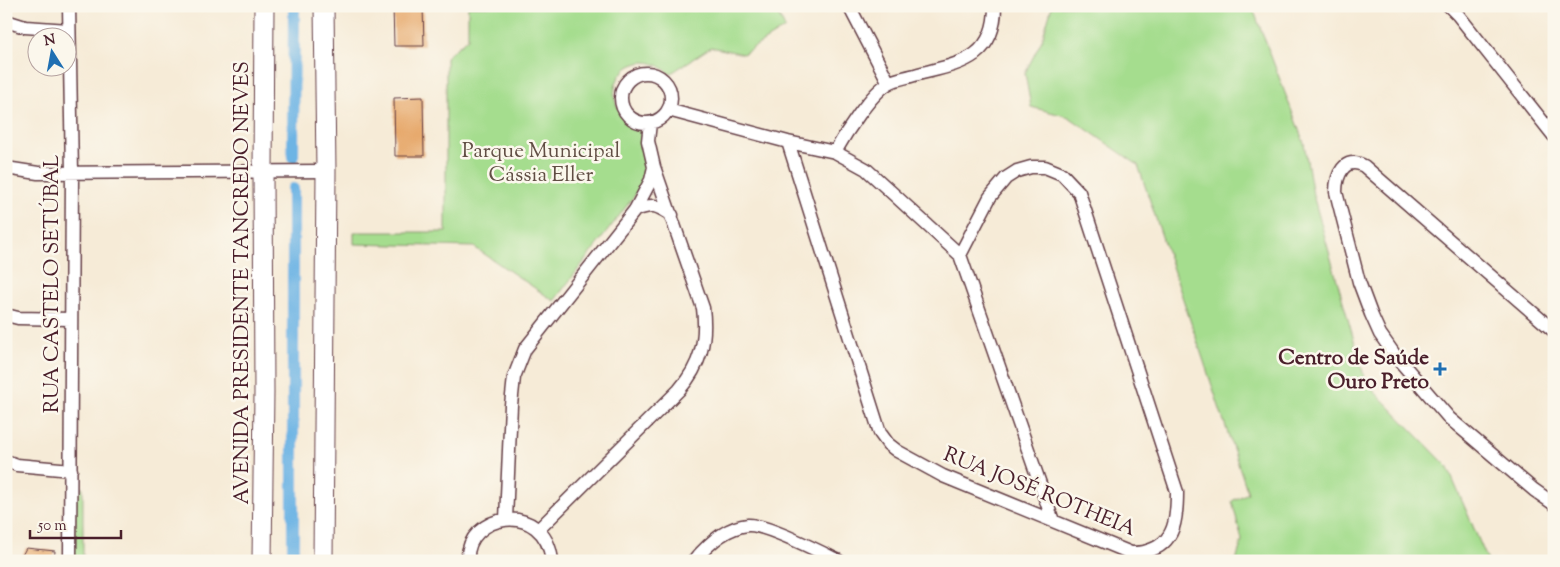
<svg xmlns="http://www.w3.org/2000/svg" width="1560" height="567" viewBox="0 0 1560 567" font-family="'Sorts Mill Goudy',serif">
  <style>
    .green { fill: #a5dd8e; stroke: #787e5c }
    .lines { fill: none; stroke-linecap: round; stroke-linejoin: round }
    .canal { stroke: #6db4e4; stroke-width: 12 }
    .building { fill: #e7aa6e }
    .street-casing { stroke: #643e45; stroke-width: 15 }
    .primary-casing { stroke: #643e45; stroke-width: 21 }
    .street { stroke: #fff; stroke-width: 12 }
    .primary { stroke: #fff; stroke-width: 19 }
    .poi-dot { fill: #1f6fb2; stroke: #fbf7ec; stroke-width: 2 }
    .labels { text-anchor: middle; stroke-width: 5; stroke-linejoin: round; paint-order: stroke }
    .park-label { font-size: 21px; fill: #614e44; stroke: #fbf7ec }
    .street-label { font-size: 21px; fill: #4a1f2b; stroke: #fbf7ec }
    .poi-label { font-size: 21px; font-weight: bold; fill: #4a1f2b; stroke: #fbf7ec; text-anchor: end }
  </style>
  <rect width="100%" height="100%" fill="#fbf7ec"/>
  <filter id="ink" filterUnits="userSpaceOnUse"><feTurbulence type="fractalNoise" baseFrequency=".02" numOctaves="2"/><feDisplacementMap in="SourceGraphic" scale="10" xChannelSelector="R" yChannelSelector="G"/><feConvolveMatrix kernelMatrix="1 2 1 2 8 2 1 2 1" color-interpolation-filters="sRGB"/></filter>
  <filter id="wash" filterUnits="userSpaceOnUse"><feTurbulence type="fractalNoise" baseFrequency=".0096" numOctaves="4" result="noise"/><feDisplacementMap in="SourceGraphic" scale="20" xChannelSelector="R" yChannelSelector="G"/><feGaussianBlur stdDeviation="1.12" result="paint"/><feColorMatrix in="noise" values="0 0 0 0 0 0 0 0 0 0 0 0 0 0 0 0 0 1.4 0 .05"/><feComposite in="paint" operator="in"/></filter>
  <g filter="url(#wash)">
    <rect width="100%" height="100%" fill="#f6ebd7"/>
    <path class="green" d="M 468,6 L 774,6 L 785,28 L 743,54 L 711,47 L 670,74 C 660,65 649,59 635,64 C 618,69 609,92 618,108 C 624,117 634,120 639,130 C 643,139 648,153 649,163 C 650,168 647,176 645,182 L 554,301 L 474,247 L 354,244 L 354,232 L 446,232 L 446,57 L 468,38 Z
      M 1052,6 L 1252,6 L 1304,143 L 1313,195 L 1366,383 L 1447,466 L 1488,561 L 1236,561 L 1242,540 L 1232,501 L 1248,493 L 1138,165 L 1069,117 L 1031,107 L 1025,73 L 1042,40 Z
      M 76,488 L 83,488 L 83,561 L 74,561 Z"/>
    <g class="lines">
      <path class="canal" d="M 293,157 L 294,6
        M 293,189 L 293,561"/>
    </g>
    <g id="blocks">
      <path class="building" d="M 393,6 L 423,6 L 424,46 L 394,46 Z
        M 423,97 L 424,156 L 395,156 L 394,98 Z
        M 26,548 L 55,551 L 54,561 L 19,561 Z"/>
    </g>
  </g>
  <g filter="url(#ink)">
    <use href="#blocks" fill-opacity="0" stroke="#643e45" stroke-width="1"/>
    <g class="lines">
      <g class="street-casing">
        <path id="street" d="M 69,6 L 72,173 L 70,561
          M 849,6 L 889,83
          M 1449,6 L 1458,15 L 1554,136
          M 6,21 L 25,27 L 69,30
          M621 98a25 25 0 1 1 50 0a25 25 0 1 1-50 0Z
          M 668,110 L 788,142 L 835,152 L 866,169 L 960,255 L 1053,521
          M 788,142 L 880,433 L 888,444 L 897,451 L 943,476 L 1131,553 C 1136,553 1142,553 1147,551 C 1176,544 1177,516 1177,492 L 1079,192 L 1062,174 L 1045,167 L 1031,167 L 1017,171 L 1006,178 L 990,197 L 960,255
          M 835,152 C 845,134 871,93 889,83 C 895,79 904,78 911,76 C 954,64 995,63 995,6
          M 6,168 L 38,173 L 326,171
          M 635,210 C 654,203 656,205 672,215
          M 6,315 L 18,318 L 71,319
          M 1554,331 L 1364,166 C 1344,155 1336,176 1336,192 L 1359,282 L 1371,314 L 1380,334 L 1394,354 L 1449,418 L 1534,490 L 1554,504
          M 6,461 L 17,465 L 71,470
          M 506,519 L 511,405 L 514,377 L 525,349 L 635,210 L 651,180 L 654,167
          M 538,530 L 679,390 C 701,365 707,340 703,308 L 654,167 L 648,141 L 650,123
          M 468,561 C 464,514 545,498 552,561
          M 694,561 C 707,545 726,527 748,525 C 766,524 820,552 839,561"/>
      </g>
      <g class="primary-casing">
        <path id="primary" d="M 262,561 L 264,392 L 263,171 L 264,6
          M 323,561 L 326,171 L 324,6"/>
      </g>
      <use href="#street" class="street"/>
      <use href="#primary" class="primary"/>
    </g>
  </g>
  <path class="poi-dot" d="M1437.5 361.5h5v5h5v5h-5v5h-5v-5h-5v-5h5z"/>
  <g class="labels">
    <g class="park-label">
      <text x="541" y="157">Parque Municipal<tspan x="541" dy="24">Cássia Eller</tspan></text>
    </g>
    <g class="street-label">
      <text transform="translate(241 283) rotate(-90)" y="7">AVENIDA PRESIDENTE TANCREDO NEVES</text>
      <text transform="translate(51 284) rotate(-90)" y="7">RUA CASTELO SETÚBAL</text>
      <text transform="translate(1040 491) rotate(22)" y="7">RUA JOSÉ ROTHEIA</text>
    </g>
    <g class="poi-label">
      <text x="1429" y="364">Centro de Saúde<tspan x="1429" dy="24">Ouro Preto</tspan></text>
    </g>
  </g>
  <rect width="1560" height="567" fill="none" stroke="#fbf7ec" stroke-width="25"/>
  <g transform="translate(52 52) rotate(349)"><circle r="24" fill="#fbf7ec" stroke="#b4a19f"/>
  <path d="M0-4L9 19L0 12L-9 19Z" fill="#1f6fb2"/>
  <text y="-8" font-size="14" font-weight="bold" text-anchor="middle" fill="#4a1f2b">N</text>
  </g>
  <path d="M30 530v8h91v-8" fill="none" stroke="#4a1f2b" stroke-width="2.5"/>
  <text x="38" y="530" font-size="15" fill="#4a1f2b" stroke="#fbf7ec" stroke-width="4" paint-order="stroke">50 m</text>
</svg>
